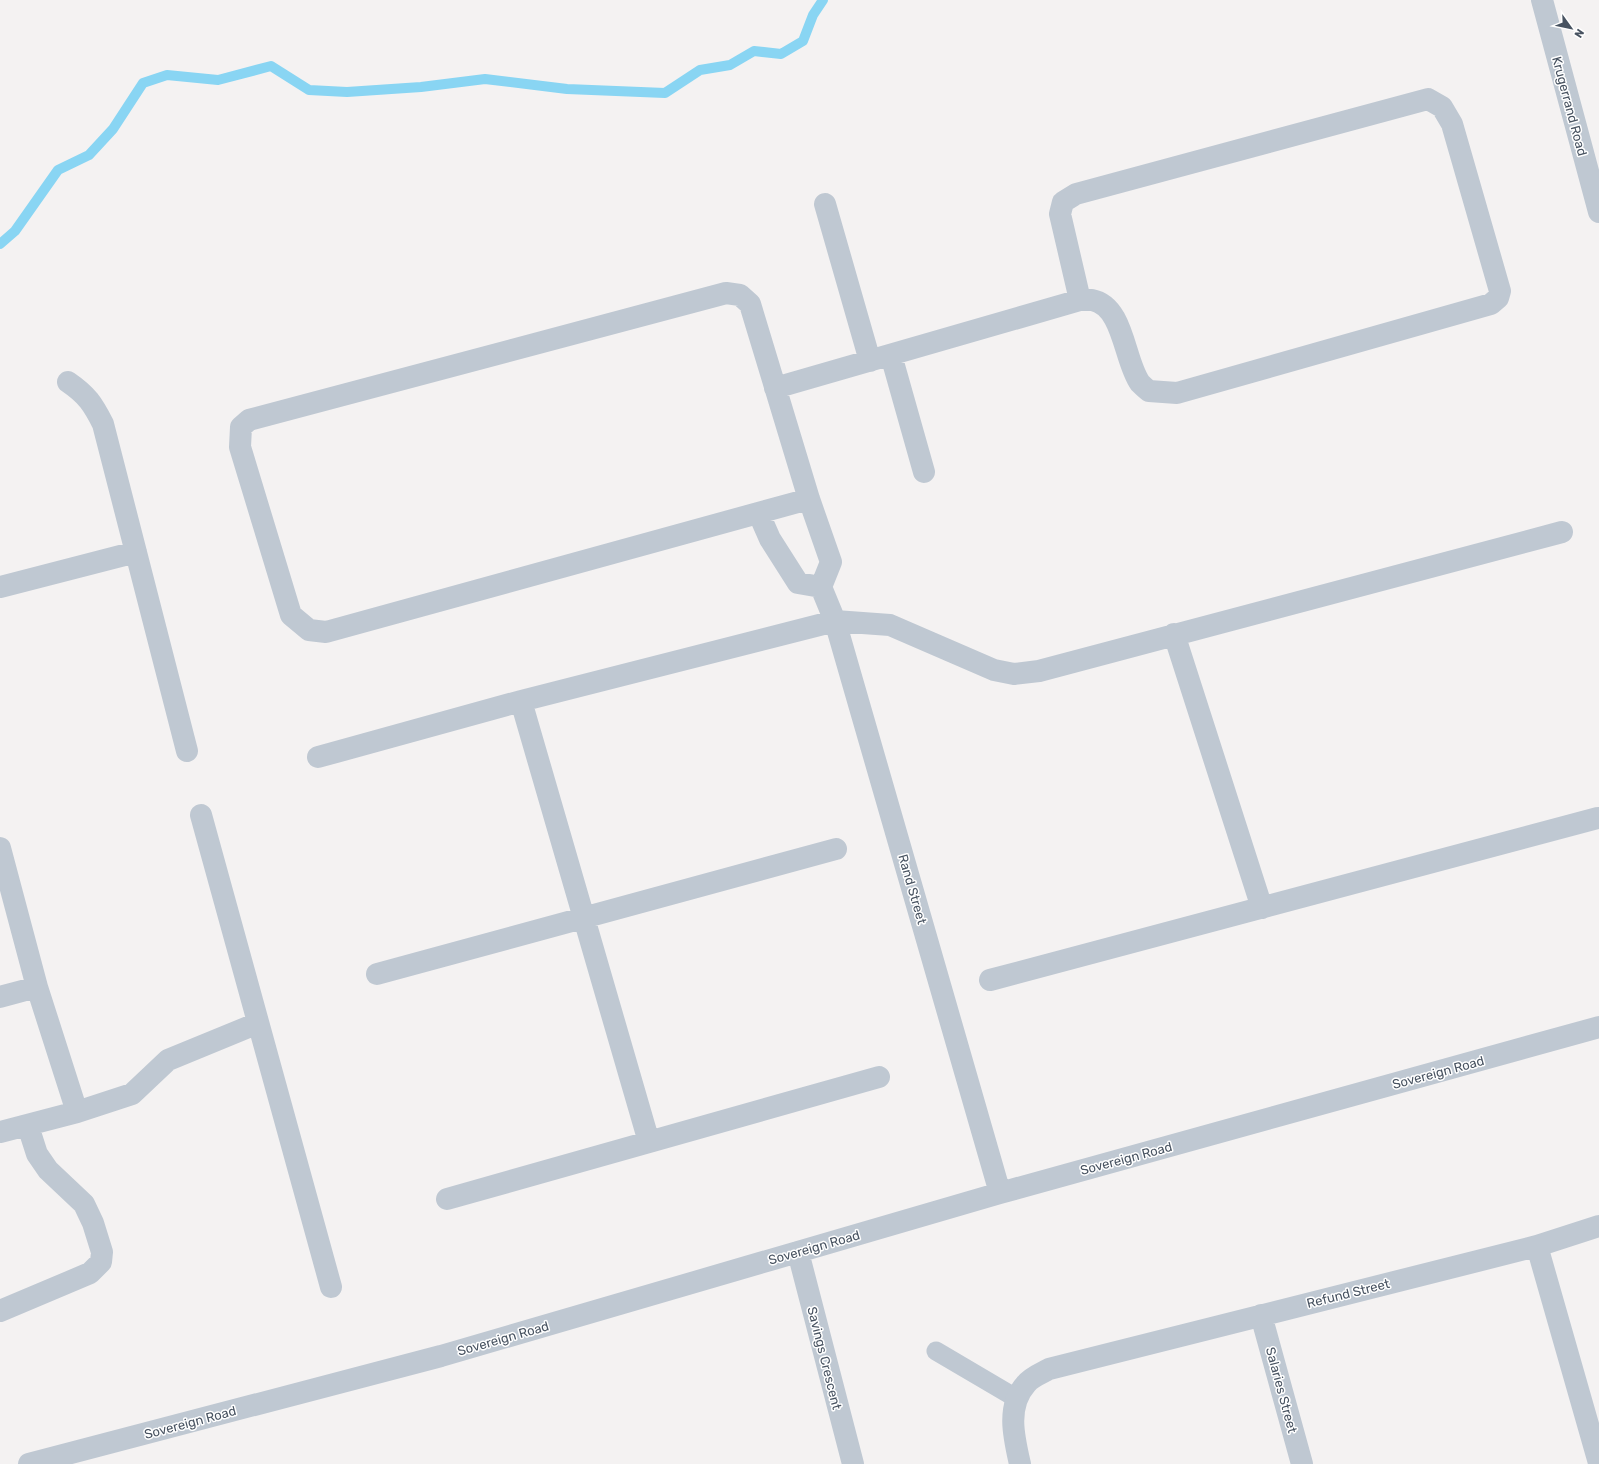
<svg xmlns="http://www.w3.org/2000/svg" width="1599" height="1464" viewBox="0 0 1599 1464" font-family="Rubik,sans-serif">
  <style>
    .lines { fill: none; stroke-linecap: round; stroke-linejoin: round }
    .stream { stroke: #89d5f3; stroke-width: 10 }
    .lane { stroke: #bfc8d2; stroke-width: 19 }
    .street { stroke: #bfc8d2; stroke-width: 22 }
    .labels { text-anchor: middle; stroke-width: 3; stroke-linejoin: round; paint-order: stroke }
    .street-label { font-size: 13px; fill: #485361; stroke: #fff }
  </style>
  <rect width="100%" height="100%" fill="#f4f2f2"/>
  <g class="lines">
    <path class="stream" d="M 0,244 L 15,231 L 58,170 L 89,155 L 113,129 L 143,83 L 167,75 L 218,80 L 271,66 L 309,90 L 347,92 L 421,87 L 485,79 L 567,89 L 665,93 L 700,70 L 730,65 L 754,51 L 781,54 L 803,41 L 813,15 L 823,0"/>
    <path class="lane" d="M 936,1351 L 1016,1398"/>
    <path class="street" d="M 1542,0 L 1599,212
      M 825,204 L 870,361
      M 891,355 L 924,472
      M 68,382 C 87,395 93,404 103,424 L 187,751
      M 775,388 L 1080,300 C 1083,300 1088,300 1092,300 C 1124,306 1124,361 1140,383 C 1143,386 1146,389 1149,391 L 1177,393 L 1491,304 L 1498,298 L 1500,291 L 1452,124 L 1442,107 L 1428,99 L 1076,194 L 1063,202 L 1060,214 L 1080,300
      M 809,499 L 326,632 L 309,630 L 291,615 L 240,447 L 241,427 L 249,420 L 726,293 L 740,295 L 750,304 L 809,499 L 831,562 L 821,587
      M 759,514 L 770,539 L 798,583 L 821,587
      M 0,587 L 136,552
      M 821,587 L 835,621 L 1000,1193
      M 1174,634 L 1262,908
      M 521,701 L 649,1142
      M 318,757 L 521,701 L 835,621 L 890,625 L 994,670 L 1014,674 L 1039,671 L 1562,532
      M 201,815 L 331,1287
      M 0,848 L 37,987 L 77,1112
      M 377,974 L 836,849
      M 990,980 L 1598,818
      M 0,997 L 37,987
      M 0,1132 L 77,1112 L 132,1094 L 168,1060 L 258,1023
      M 447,1199 L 879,1077
      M 1537,1246 L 1599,1226
      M 798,1252 L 853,1464
      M 0,1311 L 90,1273 L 101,1262 L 102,1252 L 93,1223 L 84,1204 L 48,1170 L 37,1154 L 28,1126
      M 1261,1315 L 1302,1464
      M 29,1464 L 441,1356 L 1000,1193 L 1599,1027
      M 1020,1464 C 1014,1438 1006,1406 1026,1384 C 1031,1377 1042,1373 1049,1369 L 1537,1246 L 1599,1463"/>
  </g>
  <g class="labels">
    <g class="street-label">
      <text transform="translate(1570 106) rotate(75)" y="5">Krugerrand Road</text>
      <text transform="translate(913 889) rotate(74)" y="5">Rand Street</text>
      <text transform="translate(1438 1072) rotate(-15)" y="5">Sovereign Road</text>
      <text transform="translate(1126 1158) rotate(-15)" y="5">Sovereign Road</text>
      <text transform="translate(814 1247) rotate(-16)" y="5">Sovereign Road</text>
      <text transform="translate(1348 1293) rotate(-14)" y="5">Refund Street</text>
      <text transform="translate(503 1338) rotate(-16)" y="5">Sovereign Road</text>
      <text transform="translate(825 1358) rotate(76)" y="5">Savings Crescent</text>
      <text transform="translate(1282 1390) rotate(75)" y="5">Salaries Street</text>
      <text transform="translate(190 1422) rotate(-15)" y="5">Sovereign Road</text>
    </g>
  </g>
  <g transform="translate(1571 28) rotate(123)" stroke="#ffffff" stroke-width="3" paint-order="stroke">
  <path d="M0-3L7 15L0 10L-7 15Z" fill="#485361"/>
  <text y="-6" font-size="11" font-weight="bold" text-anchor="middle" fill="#485361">N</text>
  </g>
</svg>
